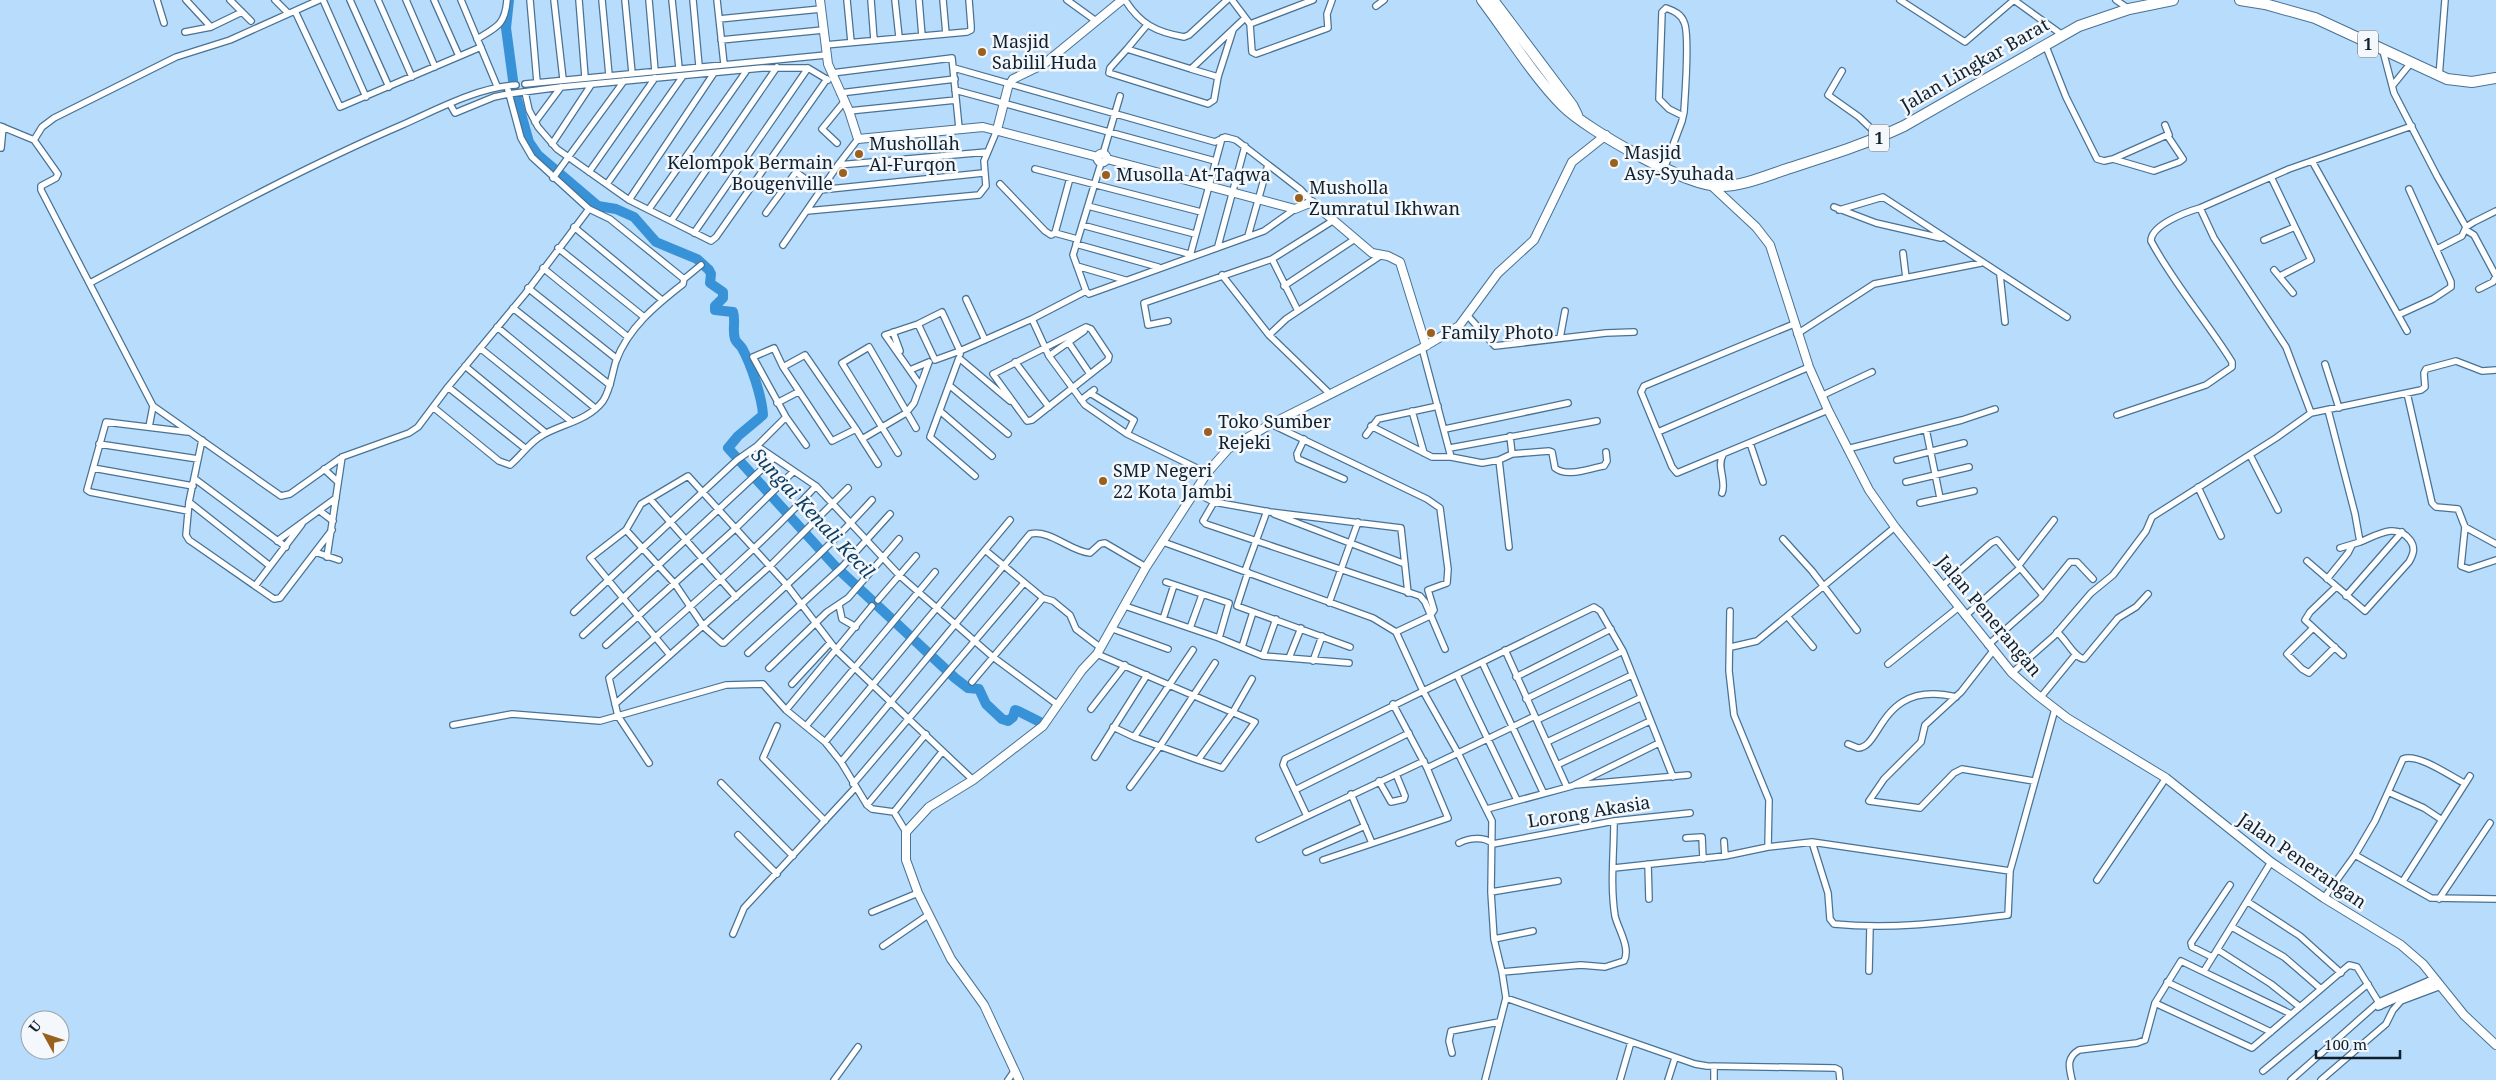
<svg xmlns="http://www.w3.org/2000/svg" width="2496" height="1080" viewBox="0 0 2496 1080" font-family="'Noto Serif',serif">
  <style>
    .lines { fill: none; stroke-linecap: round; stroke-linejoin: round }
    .river { stroke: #3892d7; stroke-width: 10 }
    .minor-casing { stroke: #497294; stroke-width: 8 }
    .tertiary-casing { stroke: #497294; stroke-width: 10 }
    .trunk-casing { stroke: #497294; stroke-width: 12 }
    .minor { stroke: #fff; stroke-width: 5.5 }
    .tertiary { stroke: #fff; stroke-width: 8 }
    .trunk { stroke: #fff; stroke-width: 10 }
    .poi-dot { fill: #9a611e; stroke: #f4f8fc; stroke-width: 2 }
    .labels { text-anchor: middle; stroke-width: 5; stroke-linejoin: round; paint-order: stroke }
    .shield { fill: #f4f8fc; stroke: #54626c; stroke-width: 1 }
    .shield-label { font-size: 16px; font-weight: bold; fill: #0f212f }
    .poi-label { font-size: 18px; fill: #0f212f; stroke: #f4f8fc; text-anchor: start }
    .street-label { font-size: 18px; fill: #0f212f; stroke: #f4f8fc }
    .water-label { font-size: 19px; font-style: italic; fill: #0d3d60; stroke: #f4f8fc }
  </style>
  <rect width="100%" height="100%" fill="#b8dcfb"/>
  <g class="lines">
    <path class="river" d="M 509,0 L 506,28 L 513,80
      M 517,99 L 529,142 L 538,155 L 598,206 L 616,209 L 634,217 L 656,242 L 697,259 L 709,270 L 711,274 L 710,283 L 723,292 L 723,298 L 715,306 L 715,310 L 733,312 C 736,321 732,330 735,339 C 736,342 740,345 742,348 C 751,364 762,397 763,415 L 738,436 L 728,448 L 835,566 L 955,678 L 968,688 L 979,689 L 986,704 L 1002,719 L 1008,721 L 1013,717 L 1015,710 L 1018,711 L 1040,722"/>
    <g class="minor-casing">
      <path id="minor" d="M 157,0 L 164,23
        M 186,0 L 211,27
        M 230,0 L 251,21
        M 275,0 L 288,13
        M 323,0 L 366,97
        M 350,0 L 389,87
        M 378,0 L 412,77
        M 406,0 L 435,67
        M 434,0 L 459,56
        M 461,0 L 497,86
        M 530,0 L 537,82
        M 554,0 L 563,79
        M 579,0 L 585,77
        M 602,0 L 609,75
        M 625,0 L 632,73
        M 649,0 L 655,71
        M 672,0 L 679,68
        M 693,0 L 699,66
        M 717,0 L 724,64
        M 847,0 L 851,42
        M 871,0 L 874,40
        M 895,0 L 899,37
        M 919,0 L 922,36
        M 943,0 L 946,34
        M 1067,0 L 1096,21
        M 1125,0 C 1140,24 1156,32 1184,37 L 1189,35 L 1227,0
        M 1232,0 L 1250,24 L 1252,52 L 1256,54 L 1328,28 L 1327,14 L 1332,0
        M 1900,0 L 1965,42 L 2014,0
        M 2014,0 L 2061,34
        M 2116,0 L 2129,9
        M 1376,6 L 1384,0
        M 295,11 L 340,107 L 481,47
        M 719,19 L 821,9
        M 1250,24 L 1313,0
        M 1147,25 L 1127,49 L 1191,69 L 1245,18
        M 185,32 L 211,27 L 242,12
        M 477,39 C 497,27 505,25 507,0
        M 721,40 L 823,30
        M 2045,44 L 2066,97 L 2097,159 L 2104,161 L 2113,159 L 2154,171 L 2179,162 L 2183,159 L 2167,135 L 2113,159
        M 825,45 L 967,32 L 971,30 L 971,26 L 969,0
        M 1127,49 L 1110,68 L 1109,73 L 1208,104 L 1214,100 L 1218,77
        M 2383,51 L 2394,93 L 2437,176 L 2466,227
        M 954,68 L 1215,142 L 1225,137 L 1236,140 L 1301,190 L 1312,202
        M 1191,69 L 1218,77 L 1233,30
        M 1842,71 L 1828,95 L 1859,117 L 1880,137
        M 832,73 L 952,58 L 959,128
        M 2439,77 L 2445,0
        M 525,84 L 826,55
        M 2393,85 L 2410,64
        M 508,90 L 521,138 L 532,157 L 589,209 L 610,219 L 684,279
        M 955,90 L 1215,161
        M 525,92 L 529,110 L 538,127 L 557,149 L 629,200 L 711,241 L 716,237 L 827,79
        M 840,93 L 955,79
        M 450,104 L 455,113 L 494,97 L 508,94 L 561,87 L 762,68 L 808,68 L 828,80
        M 849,111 L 956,100
        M 535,122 L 561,87
        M 2165,125 L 2169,135
        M 0,126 L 34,140 L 58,174 L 56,178 L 41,186 L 41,190 L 153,406 L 281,496 L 290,494 L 342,457 L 409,433 L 418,427 L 448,387 L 525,294 L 589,209
        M 34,140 L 42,127 L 54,118 L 176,57 L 230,40 L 319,0
        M 837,143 L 822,129 L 844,102
        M 552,144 L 591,85
        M 1,148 L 3,127
        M 1103,154 L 1120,96
        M 2312,161 L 2407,331
        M 1101,163 L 1073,255 L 1086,291 L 1089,294 L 1264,231 L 1295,209
        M 838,165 L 987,152
        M 1035,169 L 1201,212
        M 1664,169 L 1682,121 L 1684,112 C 1685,95 1690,34 1684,22 C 1681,14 1674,11 1666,8 L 1662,12 L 1659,99 L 1669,109 L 1683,116
        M 589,172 L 655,78
        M 553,178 L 624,81
        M 1070,178 L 1055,233 L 1077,239
        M 607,184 L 683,76
        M 1000,184 L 1045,231 L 1051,235 L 1055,233
        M 629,200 L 714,73
        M 1088,206 L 1195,234
        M 1834,207 L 1876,223 L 1941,238
        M 649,209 L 747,70
        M 1839,210 L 1883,197 L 2067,317
        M 807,211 L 979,195 L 986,186 L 984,161 L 997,130
        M 766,213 L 796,172 L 820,190 L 983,173
        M 671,221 L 777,67
        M 1082,225 L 1189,254
        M 574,227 L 662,300
        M 2466,230 L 2474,235 L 2496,276 L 2493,282 L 2479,289
        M 694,233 L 808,68
        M 1248,236 L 1268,165
        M 2264,240 L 2295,227 L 2271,177
        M 1076,244 L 1158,267
        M 783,245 L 838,165 L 858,139
        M 1218,246 L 1245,146
        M 558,248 L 644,317
        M 2437,249 L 2462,236 L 2466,227 L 2474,222 L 2496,211
        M 1903,253 L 1906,278
        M 1190,256 L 1222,138
        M 1272,259 L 1298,311
        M 1077,266 L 1125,280
        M 543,268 L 628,337
        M 2274,270 L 2293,293
        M 1222,275 L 1269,335 L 1330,394
        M 2000,275 L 2005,322
        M 2280,276 L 2311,260 L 2295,227
        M 90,283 C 193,228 295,171 402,125 C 438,109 476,88 516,85
        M 1284,286 L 1355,239
        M 528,288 L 617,359
        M 966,299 L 985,340
        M 513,308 L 610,385
        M 2398,315 L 2433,299 L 2451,287 L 2451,282 L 2409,189
        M 1468,316 L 1495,346 L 1606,333 L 1634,332
        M 1032,319 L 1049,356 L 1085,405 L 1127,434 L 1207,473
        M 1168,321 L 1148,325 L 1144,303 L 1272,259 L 1334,220
        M 918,324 L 935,360 L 960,351 L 960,354
        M 1794,324 L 1644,386 L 1641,392 L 1672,467 L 1677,473 L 1828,410
        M 497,327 L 595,408
        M 1086,327 L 1091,329 L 1109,356 L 1108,360 L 1032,420 L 1027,421 L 993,374 Z
        M 893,332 L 900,351
        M 1797,334 L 1874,284 L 1981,263
        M 1269,335 L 1286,319 L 1380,256
        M 1560,338 L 1565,311
        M 1069,343 L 1090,374
        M 480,348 L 572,422
        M 1049,356 L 1084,331
        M 1015,362 L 1049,407
        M 2325,364 L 2339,408
        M 465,366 L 546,433
        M 910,370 L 929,362
        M 920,385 L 885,335 L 918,324 L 942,312 L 960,351 L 1032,319 L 1086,291
        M 949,385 L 1008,434
        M 448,387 L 526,449
        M 1090,393 L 1134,420 L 1127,434
        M 2407,393 L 2432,503 L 2436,507 L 2458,509 L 2465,527 L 2496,544
        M 1821,396 L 1872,372
        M 1081,400 L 1094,390
        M 777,403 L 798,392
        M 433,407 L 499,461 L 510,465 C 521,456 529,443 541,436 C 561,424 588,421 603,401 C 611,389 612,373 616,361 C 628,328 656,305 683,284 L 684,279 L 701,265
        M 2328,410 L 2355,514 L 2360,542 L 2340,548
        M 940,411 L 992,456
        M 1412,411 L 1424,453
        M 2311,413 L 2421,390 L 2425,387 L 2424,373 L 2426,369 L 2456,361 L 2482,371 L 2496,370
        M 2117,415 L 2206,385 L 2232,367 L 2232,362 C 2206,320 2174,284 2151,241 C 2151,225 2186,212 2200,208
        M 786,417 L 806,445
        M 1271,424 L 1427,499 L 1440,508 L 1448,569 L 1447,583 L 1428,590 L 1434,610 L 1430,616 L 1396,632
        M 1371,426 L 1432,457 L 1451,457 L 1422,348
        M 149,427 L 153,406
        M 856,429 L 832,441 L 783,367 L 805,355 L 856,429 L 862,439 L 906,413 L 914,403 L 929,362
        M 1445,429 L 1568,403
        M 1926,429 L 1940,498
        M 1658,432 L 1809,367
        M 1366,435 L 1378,419 L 1438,406
        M 1510,436 L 1512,454
        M 862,439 L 878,464
        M 1304,439 L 1297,454 L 1298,459 L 1344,479
        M 202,440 L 189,502 L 186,535 L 189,540 L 274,599 L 280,598 L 332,530
        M 1750,443 L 1763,482
        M 99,444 L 198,459
        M 757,446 L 786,417 L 753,357 L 774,348 L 783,367
        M 1450,448 L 1597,421
        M 1847,449 L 1962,420 L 1995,409
        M 898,453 L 842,363 L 869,347 L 916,428
        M 2250,455 L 2278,510
        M 1451,457 L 1482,463 L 1499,460 L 1512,454 L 1549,451 L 1552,452 L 1555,468 C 1567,478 1590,468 1604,466 L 1607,461 L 1606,452
        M 1499,460 L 1509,547
        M 1897,460 L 1964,443
        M 93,468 L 193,486
        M 324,469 L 338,482
        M 975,476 L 930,437 L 959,358 L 1010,401
        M 195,479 L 286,547
        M 1906,482 L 1969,467
        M 2198,487 L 2221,536
        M 1198,488 L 1204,497 L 1214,502 L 1270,512 L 1401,528 L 1408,593
        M 1722,493 C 1727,481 1716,466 1723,455
        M 650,499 L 736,597
        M 872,500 C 826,551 774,596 724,643 L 722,643 L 704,627 L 675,584 L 626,530 L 641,504 L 688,476 L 786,584 L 837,651 L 973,780
        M 189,502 L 270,566
        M 1214,502 L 1203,521 L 1206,524 L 1420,596 L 1425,602 L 1445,649
        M 1920,503 L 1974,491
        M 188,511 L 90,492 L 87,490 L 106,422 L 188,432
        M 320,511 L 333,521
        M 1274,514 L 1405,564
        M 2465,527 L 2461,566 L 2469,569 L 2496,560
        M 626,530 L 590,558 L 670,655
        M 1783,539 L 1812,571 L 1857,630
        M 277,541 L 336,498
        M 1163,542 L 1373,618 L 1396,632 L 1423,691 L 1458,753 L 1492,821 L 1491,892 L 1494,939 L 1502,972 L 1506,998 L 1485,1080
        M 985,550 L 1043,598 L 1053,601 L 1070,615 L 1076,629 L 1101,648
        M 315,552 L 339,560
        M 327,557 L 342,457
        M 2307,561 L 2365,611 L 2409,562 C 2413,555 2416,548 2410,540 C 2397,522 2377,535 2360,542
        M 2019,565 L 2054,520
        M 1245,571 L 1267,511
        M 1248,572 L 1237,606 L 1350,647
        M 2327,579 L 2348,553 L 2352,545
        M 1166,582 L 1229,603 L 1219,638
        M 255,586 L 302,524
        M 1942,586 L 1991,543 L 1997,540 L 2043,595
        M 2336,587 L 2310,612 L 2305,620 L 2343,655
        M 2346,596 L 2402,532
        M 878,600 L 916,556
        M 1329,603 L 1358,522
        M 839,605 L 842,619 L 856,627
        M 1125,606 L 1219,638 L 1263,656 L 1349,663
        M 1730,611 L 1729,671 L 1734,715 L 1769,800 L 1768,847
        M 574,612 L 737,460 L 757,446 L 816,486 L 900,576 L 993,657 L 1058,705
        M 1787,616 L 1813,647
        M 1965,616 L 2020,568
        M 1163,619 L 1174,585
        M 1190,628 L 1202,595
        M 2313,628 L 2287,654 L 2302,669 L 2309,673 L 2335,647
        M 1113,629 L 1168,649
        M 2057,632 C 2066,639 2074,658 2084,659 L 2118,618 L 2136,607 L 2148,594
        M 583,635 L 773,459
        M 606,645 L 736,528 L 793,472
        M 1988,645 L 2040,599 L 2070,562 L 2077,562 L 2093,579
        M 1242,647 L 1253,612
        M 1731,647 L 1757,641 L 1895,527
        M 1505,650 L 1567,787
        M 1993,651 L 1961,692 L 1925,725 L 1921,742 L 1884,779 L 1869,801 L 1920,808 L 1954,773 L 1962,769 L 2034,781
        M 748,653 L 842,567 L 890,514
        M 1097,654 L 1255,722 L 1222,768 L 1198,760
        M 1263,656 L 1276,619
        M 1289,658 L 1301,628
        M 1313,661 L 1322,636
        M 1482,662 L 1543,792
        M 1888,664 L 1959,607
        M 769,668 L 827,612 L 848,598 L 899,539
        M 2012,673 L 2054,636 L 2091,593 L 2113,575 L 2146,531 L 2152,517 L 2276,438 L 2311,413 L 2286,347 L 2214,238 L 2200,208 L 2289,169 L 2412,126
        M 1457,675 L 1517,800
        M 1516,677 L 1611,629
        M 972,682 L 1043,598
        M 792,684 L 830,643
        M 2040,698 L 2076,654
        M 1526,699 L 1623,651
        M 615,704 L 770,566 L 848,488
        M 1091,709 L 1125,665
        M 786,710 L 872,606
        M 1537,720 L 1632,675
        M 453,725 L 512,714 L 600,721 L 726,685 L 763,684 L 786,710 L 825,742 L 841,762 L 867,805 L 872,809 L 894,812 L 906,832
        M 777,726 L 763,758 L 825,821
        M 806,726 L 935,572
        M 1113,727 L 1134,737 L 1193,650
        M 1134,737 L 1198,760 L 1233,712 L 1252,679
        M 825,742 L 1010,520
        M 1547,742 L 1640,698
        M 1848,744 L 1858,748 C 1882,748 1880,679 1956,697
        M 1095,757 L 1147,675
        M 841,762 L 1030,534 C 1050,529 1071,552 1090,553 L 1100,544 L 1105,543 L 1146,567
        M 649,763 L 618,716 L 609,678 C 679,616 752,555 816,486
        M 1557,765 L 1650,721
        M 1427,768 L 1535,716
        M 1379,781 L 1391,802 L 1404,799 L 1405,796 L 1396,774
        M 721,783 L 793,856
        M 853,784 L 1024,583
        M 1575,785 L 1688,775
        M 1130,787 L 1160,746 L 1215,663
        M 1295,790 L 1409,733
        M 2388,792 L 2424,808 L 2442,820
        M 1351,794 L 1372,843
        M 867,805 L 926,734
        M 1487,809 L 1572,786 L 1659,743
        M 894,812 L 942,752
        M 1307,816 L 1283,765 L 1285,759 L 1594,607 L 1600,611 L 1623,651 L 1673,777
        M 738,835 L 777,874
        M 1686,838 L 1702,837 L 1703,859
        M 1259,839 L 1424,761
        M 1724,841 L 1725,856
        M 1812,842 L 1828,893 L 1830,919 L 1834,924 C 1893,930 1950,922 2008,915 L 2010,871 L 2055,709
        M 1459,843 C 1469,838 1484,836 1493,844 L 1614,821 L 1690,813
        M 1306,852 L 1365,826
        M 2355,855 L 2431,898 L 2496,899
        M 1323,860 L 1448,818 L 1427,768 L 1393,704
        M 1648,864 L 1649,899
        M 1614,868 L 1725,856 L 1768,847 L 1812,842 L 2010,871
        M 2097,880 L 2166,778
        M 2403,881 L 2470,776
        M 1491,892 L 1558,881
        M 2324,898 L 2355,855 L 2375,821 L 2403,759 C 2418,753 2450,776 2464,783
        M 2439,899 L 2490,823
        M 2248,902 L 2300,936 L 2341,973
        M 872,912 L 918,893
        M 2232,927 L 2284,957 L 2321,989
        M 733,934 L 744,908 L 855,788
        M 1494,939 L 1533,931
        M 883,946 L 928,915
        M 2218,950 L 2271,984 L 2300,1007
        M 2212,957 L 2192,947 L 2191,943 L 2230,885
        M 1869,971 L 1870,927
        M 2204,971 L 2271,862
        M 1502,972 L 1581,965 L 1605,967 L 1624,961 C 1631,948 1618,929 1615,916 C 1610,885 1614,852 1614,821
        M 2167,982 L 2271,1032
        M 1506,998 L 1695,1064 L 1707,1066 L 1835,1068 L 1839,1070 L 1840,1080
        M 2155,1003 L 2252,1048 L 2349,965 L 2357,967 L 2381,1006
        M 2378,1007 L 2438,981
        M 1452,1053 L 1449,1041 L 1451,1031 L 1499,1022
        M 1714,1066 L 1714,1080
        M 2263,1071 L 2368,984
        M 834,1080 L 858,1047
        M 1008,1080 L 1015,1070
        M 1620,1080 L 1631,1042
        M 1668,1080 L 1675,1058
        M 2072,1080 C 2069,1067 2066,1058 2079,1050 L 2137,1043 L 2145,1040 L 2155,1003 L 2181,961 L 2291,1014
        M 2291,1080 L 2379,1002 L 2435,978
        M 2321,1080 L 2386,1024 L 2393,1010 L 2401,1001 L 2441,986"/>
    </g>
    <g class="tertiary-casing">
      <path id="tertiary" d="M 820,0 L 828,64 L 849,111 L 858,139 L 983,127 L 1098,157
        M 997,130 L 1008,87 L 1013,79 L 1044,64 L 1122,0
        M1097.5 158a4.5 4.5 0 1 1 9 0a4.5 4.5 0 1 1-9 0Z
        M 1107,159 L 1295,209 L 1312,202 L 1372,253 L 1388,256 L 1400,262 L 1426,346
        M 1712,186 L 1756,227 L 1770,245 L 1809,367 L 1828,410 L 1869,490 L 1895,527 L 2012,673 L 2036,694 L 2067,718 L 2166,778 L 2271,862 L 2324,898 L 2401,945 L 2423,964 L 2464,1015 L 2496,1045
        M 1019,1080 L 984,1005 L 951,959 L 918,893 L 906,860 L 906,832 L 929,807 L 973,780 L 1043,726 L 1082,670 L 1097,654 L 1146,567 L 1207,473 L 1228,449 L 1271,424 L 1422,348 L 1459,326 L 1498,273 L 1534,240 L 1572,162 L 1606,135"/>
    </g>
    <g class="trunk-casing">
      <path id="trunk" d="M 1482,0 C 1508,34 1533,76 1563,106 C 1587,130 1687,187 1721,186 C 1743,186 1766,176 1787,169 C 1827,156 1866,144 1904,126 L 2079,26 L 2129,9 L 2173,0
        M 1493,0 L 1572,105 L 1577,115
        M 2240,0 L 2265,4 L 2315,18 L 2447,79 L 2472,82 L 2496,78"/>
    </g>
    <use href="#minor" class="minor"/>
    <use href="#tertiary" class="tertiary"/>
    <use href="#trunk" class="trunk"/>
  </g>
  <g class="poi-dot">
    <circle cx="982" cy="52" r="5"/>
    <circle cx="859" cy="154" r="5"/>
    <circle cx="1614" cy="163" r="5"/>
    <circle cx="843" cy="173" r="5"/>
    <circle cx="1106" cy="175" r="5"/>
    <circle cx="1299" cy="198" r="5"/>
    <circle cx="1431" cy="333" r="5"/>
    <circle cx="1208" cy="432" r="5"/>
    <circle cx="1103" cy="481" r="5"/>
  </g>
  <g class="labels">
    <g class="shield">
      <rect x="2358" y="30.5" width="20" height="27" rx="4"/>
      <rect x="1869" y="124.5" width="20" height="27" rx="4"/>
    </g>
    <g class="shield-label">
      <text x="2368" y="50">1</text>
      <text x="1879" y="144">1</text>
    </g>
    <g class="poi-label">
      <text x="992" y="48">Masjid<tspan x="992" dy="21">Sabilil Huda</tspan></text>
      <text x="869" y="150">Mushollah<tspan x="869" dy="21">Al-Furqon</tspan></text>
      <text x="1624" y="159">Masjid<tspan x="1624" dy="21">Asy-Syuhada</tspan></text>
      <text x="833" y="169" text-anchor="end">Kelompok Bermain<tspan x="833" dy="21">Bougenville</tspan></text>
      <text x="1116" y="181">Musolla At-Taqwa</text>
      <text x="1309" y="194">Musholla<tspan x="1309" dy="21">Zumratul Ikhwan</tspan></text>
      <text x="1441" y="339">Family Photo</text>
      <text x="1218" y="428">Toko Sumber<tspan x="1218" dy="21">Rejeki</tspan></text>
      <text x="1113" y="477">SMP Negeri<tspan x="1113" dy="21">22 Kota Jambi</tspan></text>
    </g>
    <g class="street-label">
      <text transform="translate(1975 65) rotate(-30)" y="6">Jalan Lingkar Barat</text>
      <text transform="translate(1989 616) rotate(50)" y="6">Jalan Penerangan</text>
      <text transform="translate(1589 812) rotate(-9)" y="6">Lorong Akasia</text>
      <text transform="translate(2302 861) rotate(35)" y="6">Jalan Penerangan</text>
    </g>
    <g class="water-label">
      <text transform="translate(813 513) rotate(47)" y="7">Sungai Kenali Kecil</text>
    </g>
  </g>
  <g transform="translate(45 1035) rotate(310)"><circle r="24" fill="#f4f8fc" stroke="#98a2aa"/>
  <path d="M0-4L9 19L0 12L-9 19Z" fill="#9a611e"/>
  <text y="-8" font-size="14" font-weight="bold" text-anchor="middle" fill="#0f212f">U</text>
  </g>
  <path d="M2316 1050v8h84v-8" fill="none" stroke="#0f212f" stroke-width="2.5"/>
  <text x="2324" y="1050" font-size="15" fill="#0f212f" stroke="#f4f8fc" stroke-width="4" paint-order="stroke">100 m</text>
</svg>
